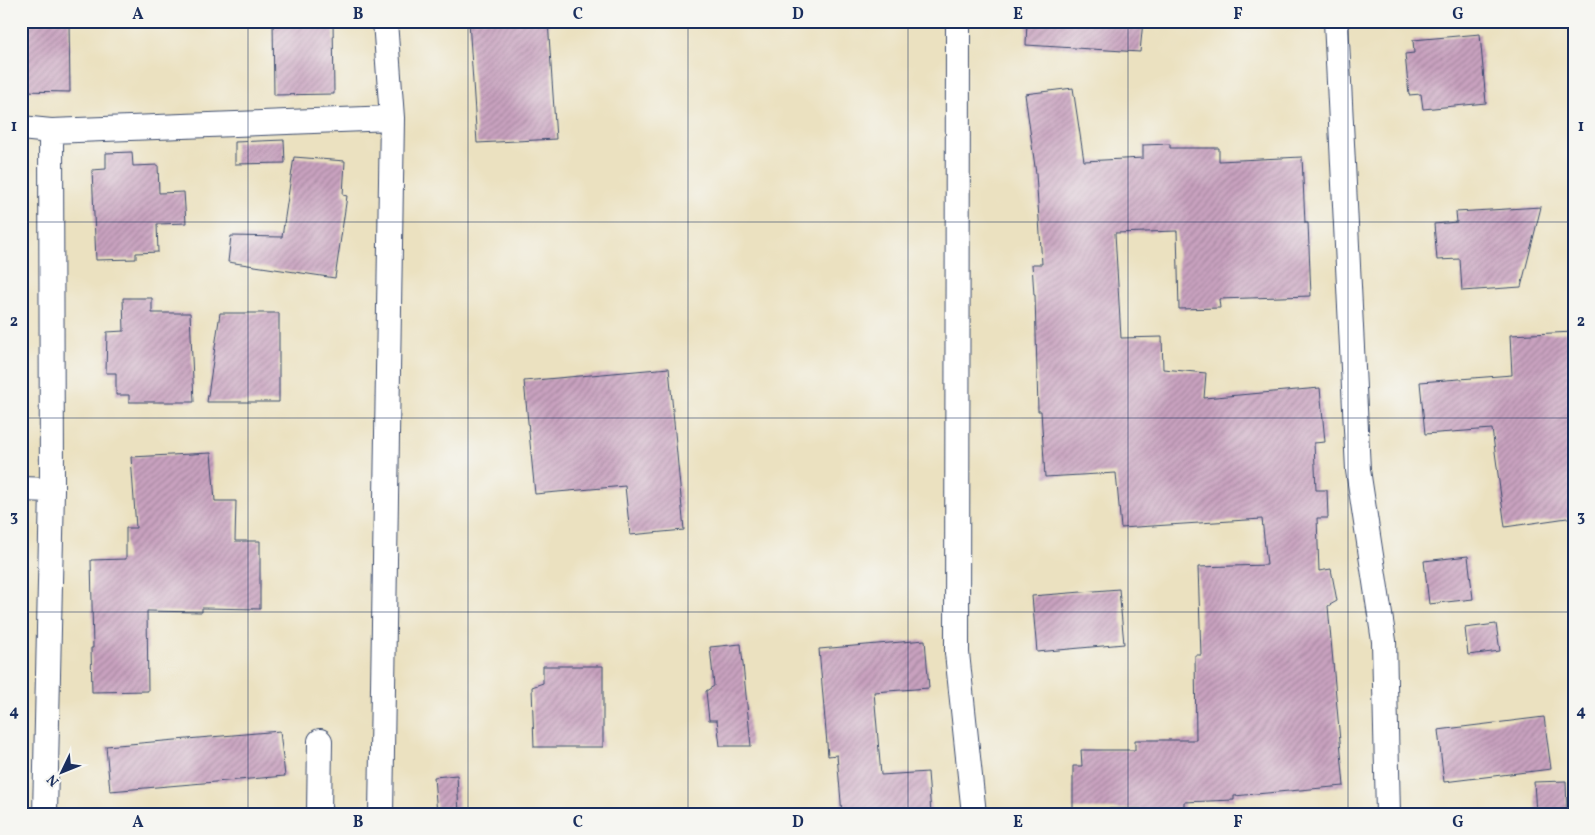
<svg xmlns="http://www.w3.org/2000/svg" width="1595" height="835" viewBox="0 0 1595 835" font-family="Vollkorn,serif">
  <style>
    .building { fill: url(#building-hatch) }
    .lines { fill: none; stroke-linecap: round; stroke-linejoin: round }
    .street-casing { stroke: #3a4a6d; stroke-width: 26 }
    .street { stroke: #fff; stroke-width: 24 }
    .grid { fill: none; stroke: #1b2f5e; stroke-width: 1; stroke-opacity: 0.55 }
    .neatline { fill: none; stroke: #1b2f5e; stroke-width: 2 }
    .grid-label { font-size: 16px; text-anchor: middle; font-weight: bold; fill: #1b2f5e }
  </style>
  <defs>
    <pattern id="building-hatch" width="6" height="6" patternUnits="userSpaceOnUse" patternTransform="scale(1.25)"><rect width="6" height="6" fill="#c9a2bf"/><path d="M-1 1l2-2M0 6l6-6M5 7l2-2" fill="none" stroke="#a2849e"/></pattern>
  </defs>
  <rect width="100%" height="100%" fill="#f6f6f2"/>
  <filter id="ink" filterUnits="userSpaceOnUse"><feTurbulence type="fractalNoise" baseFrequency=".02" numOctaves="2"/><feDisplacementMap in="SourceGraphic" scale="10" xChannelSelector="R" yChannelSelector="G"/><feConvolveMatrix kernelMatrix="1 2 1 2 8 2 1 2 1" color-interpolation-filters="sRGB"/></filter>
  <filter id="wash" filterUnits="userSpaceOnUse"><feTurbulence type="fractalNoise" baseFrequency=".0096" numOctaves="4" result="noise"/><feDisplacementMap in="SourceGraphic" scale="20" xChannelSelector="R" yChannelSelector="G"/><feGaussianBlur stdDeviation="1.12" result="paint"/><feColorMatrix in="noise" values="0 0 0 0 0 0 0 0 0 0 0 0 0 0 0 0 0 1.4 0 .05"/><feComposite in="paint" operator="in"/></filter>
  <g filter="url(#wash)">
    <rect width="100%" height="100%" fill="#ebe1c0"/>
    <g id="blocks">
      <path class="building" d="M 21,21 L 69,21 L 70,92 L 21,91 Z
        M 273,21 L 333,21 L 334,94 L 274,95 Z
        M 469,21 L 548,21 L 556,139 L 477,143 Z
        M 1027,21 L 1143,21 L 1140,52 L 1026,45 Z
        M 1480,34 L 1486,103 L 1423,109 L 1421,94 L 1409,95 L 1405,54 L 1414,53 L 1413,40 Z
        M 1073,88 L 1084,161 L 1143,158 L 1143,145 L 1170,144 L 1170,148 L 1219,148 L 1219,161 L 1302,157 L 1305,223 L 1308,223 L 1311,296 L 1219,299 L 1220,308 L 1179,309 L 1177,231 L 1115,233 L 1121,338 L 1162,337 L 1163,369 L 1206,373 L 1204,398 L 1320,388 L 1325,442 L 1314,443 L 1316,490 L 1327,490 L 1328,518 L 1317,518 L 1319,571 L 1331,569 L 1337,601 L 1328,606 L 1344,786 L 1234,796 L 1234,800 L 1184,802 L 1184,812 L 1141,812 L 1141,809 L 1073,809 L 1073,766 L 1082,766 L 1081,750 L 1135,750 L 1135,740 L 1196,740 L 1195,655 L 1201,655 L 1198,567 L 1267,565 L 1262,519 L 1121,528 L 1116,473 L 1045,477 L 1041,411 L 1038,411 L 1035,295 L 1034,295 L 1032,264 L 1042,264 L 1036,174 L 1025,94 Z
        M 284,140 L 285,163 L 235,164 L 235,142 Z
        M 132,152 L 133,166 L 158,165 L 159,193 L 184,192 L 186,223 L 157,224 L 158,252 L 136,253 L 136,259 L 96,260 L 92,170 L 106,169 L 106,153 Z
        M 294,157 L 345,161 L 343,195 L 347,196 L 335,278 L 228,262 L 231,236 L 282,237 Z
        M 1541,207 L 1521,287 L 1462,291 L 1460,259 L 1437,260 L 1434,224 L 1457,222 L 1456,212 Z
        M 123,298 L 152,298 L 152,313 L 190,313 L 194,402 L 129,402 L 129,395 L 116,395 L 116,373 L 106,373 L 107,332 L 124,331 Z
        M 220,313 L 279,313 L 279,402 L 207,402 Z
        M 1574,332 L 1574,517 L 1505,527 L 1492,429 L 1425,434 L 1420,382 L 1512,375 L 1510,335 Z
        M 669,368 L 684,530 L 630,535 L 625,486 L 535,494 L 524,381 Z
        M 211,453 L 215,501 L 236,501 L 235,541 L 260,541 L 260,609 L 202,608 L 202,612 L 147,611 L 148,691 L 92,692 L 91,648 L 93,648 L 91,560 L 126,559 L 126,528 L 136,528 L 131,457 Z
        M 1468,556 L 1473,599 L 1429,604 L 1424,561 Z
        M 1119,589 L 1124,644 L 1037,652 L 1032,596 Z
        M 1496,624 L 1500,651 L 1468,655 L 1465,628 Z
        M 925,640 L 929,688 L 874,692 L 881,775 L 928,772 L 931,814 L 842,814 L 837,755 L 828,756 L 819,649 Z
        M 741,644 L 751,746 L 720,746 L 717,720 L 709,720 L 706,691 L 714,686 L 710,647 Z
        M 543,666 L 603,666 L 603,747 L 534,747 L 532,687 L 543,683 Z
        M 1544,717 L 1551,769 L 1444,782 L 1438,730 Z
        M 280,731 L 285,776 L 110,791 L 106,746 Z
        M 457,775 L 459,814 L 437,814 L 434,777 Z
        M 1566,781 L 1567,814 L 1536,814 L 1534,782 Z"/>
    </g>
  </g>
  <g filter="url(#ink)">
    <use href="#blocks" fill-opacity="0" stroke="#3a4a6d" stroke-width="1"/>
    <g class="lines">
      <g class="street-casing">
        <path id="street" d="M 958,21 L 957,653 L 974,814
          M 1336,21 L 1358,470 L 1384,641 L 1388,814
          M 21,128 L 51,131 L 392,118
          M 21,489 L 52,490
          M 45,814 L 52,490 L 51,131
          M 319,814 L 320,741
          M 381,814 L 392,118 L 385,21"/>
      </g>
      <use href="#street" class="street"/>
    </g>
  </g>
  <path class="grid" d="M 248,21 L 248,814M 468,21 L 468,814M 688,21 L 688,814M 908,21 L 908,814M 1128,21 L 1128,814M 1348,21 L 1348,814M 21,222 L 1574,222M 21,418 L 1574,418M 21,612 L 1574,612"/>
  <rect width="1595" height="835" fill="none" stroke="#f6f6f2" stroke-width="55"/>
  <g transform="translate(62 772) rotate(227)" stroke="#f6f6f2" stroke-width="4" paint-order="stroke">
  <path d="M0-4L9 19L0 12L-9 19Z" fill="#1b2f5e"/>
  <text y="-8" font-size="14" font-weight="bold" text-anchor="middle" fill="#1b2f5e">N</text>
  </g>
  <rect x="28" y="28" width="1540" height="780" class="neatline"/>
  <g class="grid-label">
    <text x="138" y="19">A</text>
    <text x="358" y="19">B</text>
    <text x="578" y="19">C</text>
    <text x="798" y="19">D</text>
    <text x="1018" y="19">E</text>
    <text x="1238" y="19">F</text>
    <text x="1458" y="19">G</text>
    <text x="14" y="131">1</text>
    <text x="1581" y="131">1</text>
    <text x="14" y="326">2</text>
    <text x="1581" y="326">2</text>
    <text x="14" y="521">3</text>
    <text x="1581" y="521">3</text>
    <text x="14" y="716">4</text>
    <text x="1581" y="716">4</text>
    <text x="138" y="827">A</text>
    <text x="358" y="827">B</text>
    <text x="578" y="827">C</text>
    <text x="798" y="827">D</text>
    <text x="1018" y="827">E</text>
    <text x="1238" y="827">F</text>
    <text x="1458" y="827">G</text>
  </g>
</svg>
